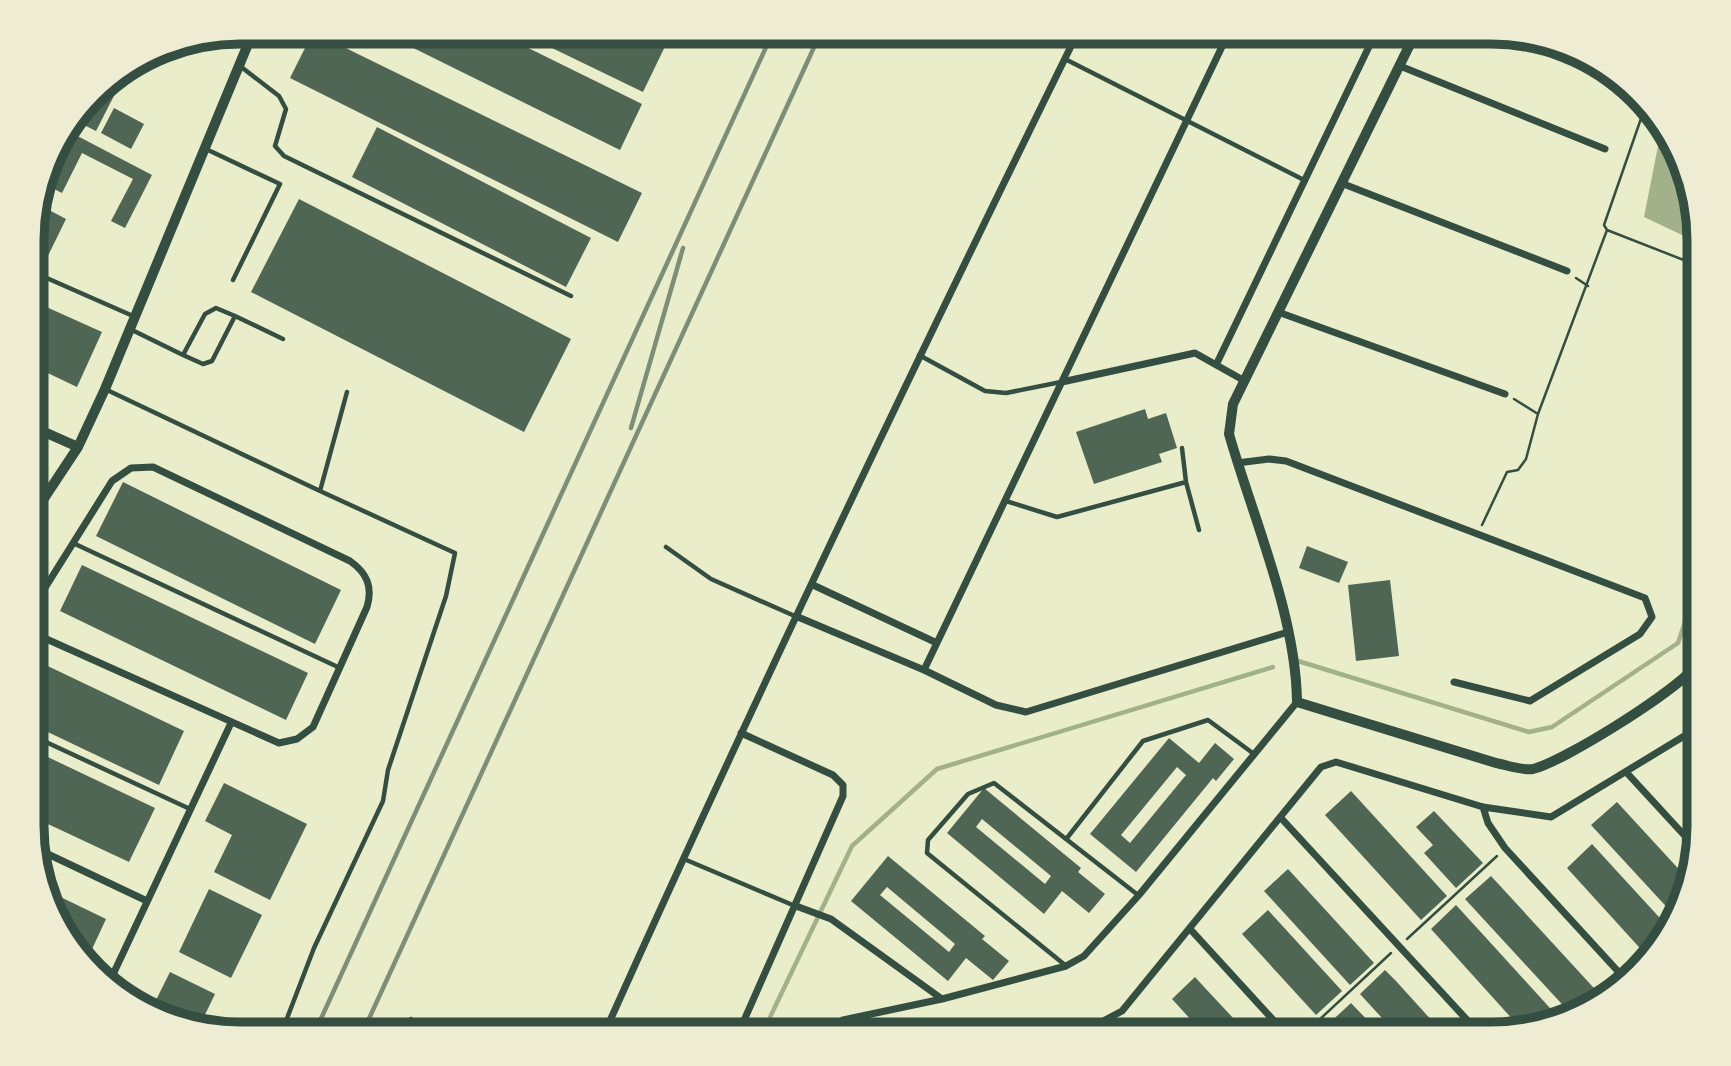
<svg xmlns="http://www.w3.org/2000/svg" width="1731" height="1066" viewBox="0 0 1731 1066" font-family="Mulish,sans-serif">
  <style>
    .water { fill: #a3b18a }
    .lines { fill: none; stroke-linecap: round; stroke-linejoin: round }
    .stream { stroke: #a3b18a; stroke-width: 4.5 }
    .building { fill: #4f6655; fill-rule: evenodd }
    .path { stroke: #344e41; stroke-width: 2.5 }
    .service { stroke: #344e41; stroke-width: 4.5 }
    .minor { stroke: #344e41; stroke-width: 7 }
    .tertiary { stroke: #344e41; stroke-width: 10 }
    .rail { stroke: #7c8e77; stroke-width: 4.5 }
    .rim { fill: none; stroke: #344e41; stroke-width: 9 }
  </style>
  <rect width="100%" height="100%" fill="#e9edc9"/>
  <path class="water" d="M 1667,130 L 1671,135 L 1699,225 L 1699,243 L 1644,217 L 1660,136 Z"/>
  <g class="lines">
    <path class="stream" d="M 1298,661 L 1529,732 L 1552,727 L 1678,643 L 1699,580
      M 762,1034 L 852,846 L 937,769 L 1273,667"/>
  </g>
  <path class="building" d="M 313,32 L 642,193 L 618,242 L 290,78 Z
    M 381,32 L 496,32 L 642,104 L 620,150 Z
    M 519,32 L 672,32 L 643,92 Z
    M 108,80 L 119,86 L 96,131 L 74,120 Z
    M 114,108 L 144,124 L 131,149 L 101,133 Z
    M 377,127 L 591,238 L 566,287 L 352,177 Z
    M 66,130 L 152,175 L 125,228 L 111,221 L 133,179 L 82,153 L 62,193 L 42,183 L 53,147 Z
    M 299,199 L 571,339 L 524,432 L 251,292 Z
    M 36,203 L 66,219 L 41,270 L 33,266 Z
    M 33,301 L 102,332 L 77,387 L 33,366 Z
    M 1145,409 L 1148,419 L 1166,413 L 1177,448 L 1159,454 L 1162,462 L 1094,484 L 1076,432 Z
    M 123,482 L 341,590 L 315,644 L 96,536 Z
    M 1307,546 L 1348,562 L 1339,583 L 1299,568 Z
    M 82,565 L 308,673 L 286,720 L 60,611 Z
    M 1390,580 L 1399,656 L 1356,661 L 1348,585 Z
    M 33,659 L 184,731 L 159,785 L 33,725 Z
    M 1169,738 L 1199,763 L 1215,743 L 1234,759 L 1216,781 L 1213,778 L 1136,872 L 1090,834 ZM 1177,767 L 1186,775 L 1130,843 L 1121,835 Z
    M 33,750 L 155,808 L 129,862 L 33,817 Z
    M 224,783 L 307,824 L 270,900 L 214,872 L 232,835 L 205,821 Z
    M 984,788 L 1081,868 L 1078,872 L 1105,894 L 1089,913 L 1062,891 L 1044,914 L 947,833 ZM 982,819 L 1051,876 L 1045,884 L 976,827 Z
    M 1351,791 L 1447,896 L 1421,920 L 1325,815 Z
    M 1617,802 L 1686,877 L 1674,915 L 1591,825 Z
    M 1434,811 L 1483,863 L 1456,888 L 1424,853 L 1433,845 L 1416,827 Z
    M 1592,844 L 1669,928 L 1665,942 L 1648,957 L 1567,868 Z
    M 888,856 L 985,936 L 982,939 L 1009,961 L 993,980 L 966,958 L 948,981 L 851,901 ZM 887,887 L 955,944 L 949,952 L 880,895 Z
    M 1288,869 L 1374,963 L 1350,985 L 1264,891 Z
    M 1491,876 L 1604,999 L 1595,1007 L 1571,1014 L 1465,899 Z
    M 209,889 L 262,915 L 231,978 L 179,952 Z
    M 46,890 L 106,919 L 87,960 L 60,931 Z
    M 1456,905 L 1488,940 L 1559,1018 L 1522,1029 L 1505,1011 L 1431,929 Z
    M 1268,910 L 1342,991 L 1316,1015 L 1242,934 Z
    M 1385,970 L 1396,981 L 1444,1034 L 1397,1034 L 1392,1029 L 1360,994 Z
    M 170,972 L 215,994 L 201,1023 L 152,1008 Z
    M 1195,977 L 1206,989 L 1248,1034 L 1204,1034 L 1193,1022 L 1172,999 Z
    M 1351,1003 L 1373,1026 L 1380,1034 L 1333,1034 L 1325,1027 Z
    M 1175,1018 L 1190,1034 L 1157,1034 Z"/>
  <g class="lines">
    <path class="path" d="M 1645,107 L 1604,225 L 1607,230 L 1699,266
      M 1576,278 L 1588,286
      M 1514,399 L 1538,414
      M 1482,525 L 1507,472 L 1518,470 L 1526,459 L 1538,414 L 1607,230
      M 1407,939 L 1497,856
      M 1304,1034 L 1391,953"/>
    <path class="service" d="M 240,32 L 250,36
      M 1065,59 L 1304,180
      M 240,66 L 279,96 L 286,109 L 275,146 L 284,156 L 571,296
      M 206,149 L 280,184 L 233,280
      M 33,272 L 133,316
      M 216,308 L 235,316 L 212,361 L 203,364 L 183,355 L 205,314 Z
      M 235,316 L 283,339
      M 132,330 L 183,355
      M 919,355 L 985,391 L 1006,393 L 1061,382
      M 105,389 L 320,491 L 347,392
      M 1182,448 L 1186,482
      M 1006,501 L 1057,517 L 1186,482 L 1199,530
      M 73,543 L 340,668
      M 666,547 L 711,579 L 797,617
      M 33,736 L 190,809
      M 1067,838 L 1143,741 L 1208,720 L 1254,754
      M 684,859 L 795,906
      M 1065,965 L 927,853 L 928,840 L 968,794 L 994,783 L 1138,895
      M 281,1034 L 314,948 L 383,801 L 388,770 L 446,596 L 455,553 L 320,491
      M 404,1034 L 411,1019
      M 812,1034 L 843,1020
      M 841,1034 L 843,1021"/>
    <path class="minor" d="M 1400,66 L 1605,149
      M 1341,183 L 1567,271
      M 1278,312 L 1505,394
      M 1217,363 L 1376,32
      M 1062,382 L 1195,353 L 1243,380
      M 1237,463 L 1269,459 L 1286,461 L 1645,598 L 1652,617 L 1640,634 L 1530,701 L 1454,682
      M 813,585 L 937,643
      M 33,607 L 112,481 L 131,468 L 153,467 L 350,561 C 367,573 373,587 367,607 L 313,727 L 297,739 L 279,743 L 33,633
      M 798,617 L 924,670 L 996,705 L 1026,712 L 1288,632
      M 924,670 L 1229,32
      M 1627,773 L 1696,848
      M 1483,807 L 1488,823 L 1505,848 L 1625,979
      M 1281,818 L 1480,1034
      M 33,847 L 147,901
      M 796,906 L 831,919 L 942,999
      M 1191,930 L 1286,1034
      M 109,983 L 231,723
      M 843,1020 L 942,999 L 1066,966 L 1084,956 L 1139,895 L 1297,702
      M 604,1034 C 755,697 915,363 1078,32
      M 738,1034 L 843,796 L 843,785 L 833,775 L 741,733
      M 1049,1034 L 1094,1026 L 1122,1011 L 1321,767 L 1336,762 L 1483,807 L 1551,817 L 1699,727"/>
    <path class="tertiary" d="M 1416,32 L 1233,404 L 1229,434 C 1253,518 1296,615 1297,702 L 1496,763 C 1507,765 1522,771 1533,769 C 1563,762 1682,688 1699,662
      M 33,427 L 78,447
      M 33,515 L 78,447 L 105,389 L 253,32"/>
    <path class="rail" d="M 631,428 L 683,248
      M 314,1034 L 773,32
      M 362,1034 L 821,32"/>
  </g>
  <path d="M0 0H1731V1066H0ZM240 44H1491A196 196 0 0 1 1687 240V826A196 196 0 0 1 1491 1022H240A196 196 0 0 1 44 826V240A196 196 0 0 1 240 44Z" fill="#eeecd3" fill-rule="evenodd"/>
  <path class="rim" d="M240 44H1491A196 196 0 0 1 1687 240V826A196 196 0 0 1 1491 1022H240A196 196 0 0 1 44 826V240A196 196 0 0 1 240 44Z"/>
</svg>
